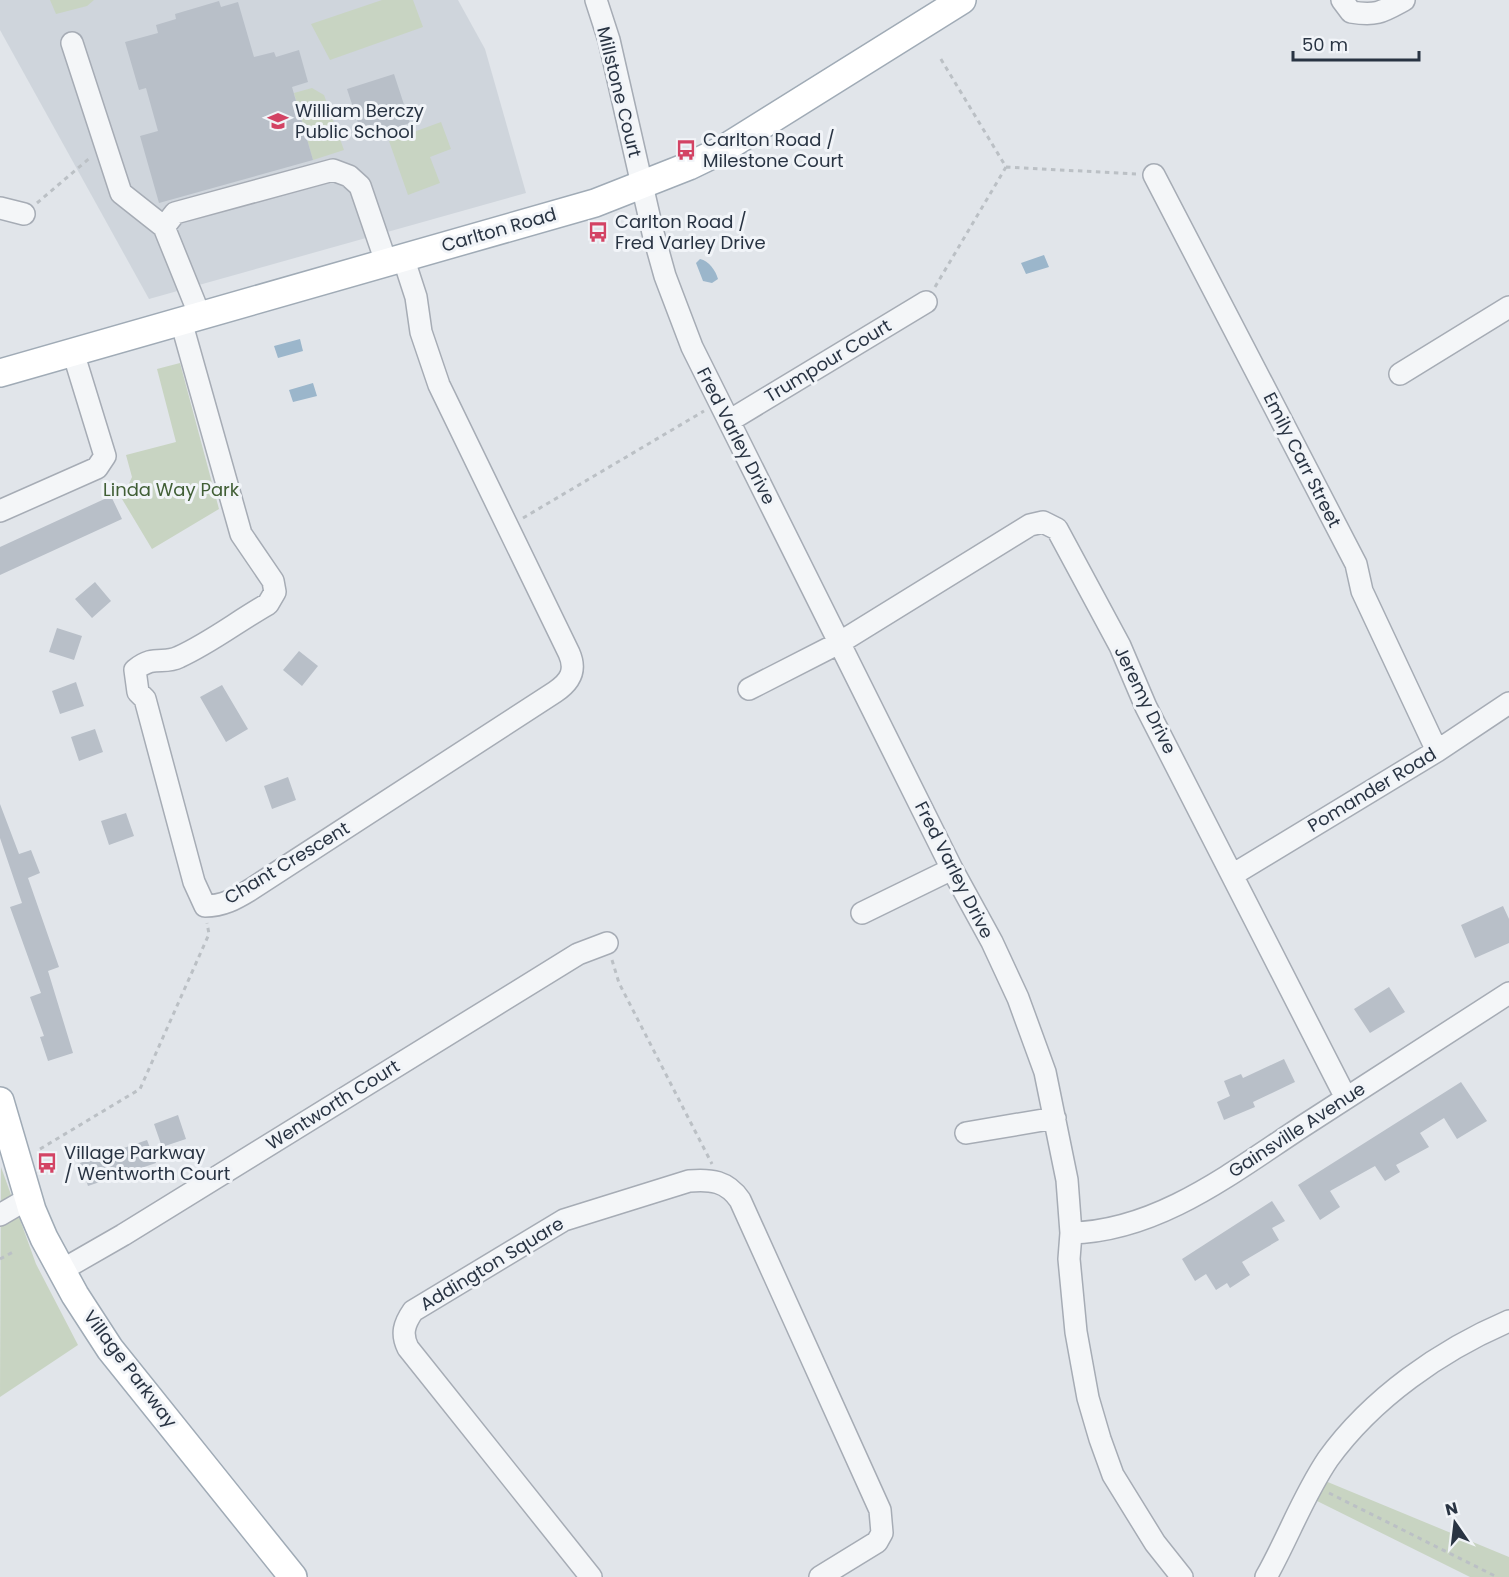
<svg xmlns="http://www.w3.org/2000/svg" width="1509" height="1577" viewBox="0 0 1509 1577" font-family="Poppins,sans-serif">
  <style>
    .built { fill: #cfd5dc }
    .green { fill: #c8d4c2 }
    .water { fill: #9bb6cb }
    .building { fill: #b8bfc8 }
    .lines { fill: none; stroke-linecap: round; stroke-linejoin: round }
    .minor-casing { stroke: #a6acb5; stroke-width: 24 }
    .major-casing { stroke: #a0abb6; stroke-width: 30 }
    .path { stroke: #bbc0c5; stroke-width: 3; stroke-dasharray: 4.5 4.5; stroke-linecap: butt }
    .minor { stroke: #f4f6f8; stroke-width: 21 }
    .major { stroke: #fff; stroke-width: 27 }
    .labels { text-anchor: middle; stroke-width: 6; stroke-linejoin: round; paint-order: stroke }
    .street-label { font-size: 18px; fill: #293443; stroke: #f1f4f8 }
    .poi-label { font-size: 18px; fill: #293443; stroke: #f1f4f8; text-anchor: start }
    .park-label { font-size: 18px; fill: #415f36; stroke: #f1f4f8 }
  </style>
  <rect width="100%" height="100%" fill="#e1e5ea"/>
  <path class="built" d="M 0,0 L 458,0 L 485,49 L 526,193 L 149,299 L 0,30 Z"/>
  <path class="green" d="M 50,0 L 94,0 L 87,6 L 56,14 Z
    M 382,0 L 413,0 L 423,27 L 330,60 L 311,24 Z
    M 312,88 L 324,95 L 344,150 L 313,160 L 294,93 Z
    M 441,122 L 451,149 L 430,157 L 440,183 L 408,195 L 389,141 Z
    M 180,363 L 219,509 L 152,549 L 122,499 L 132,477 L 126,455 L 176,442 L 157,369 Z
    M 1,1167 L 36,1264 L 78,1345 L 0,1397 Z
    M 1318,1478 L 1509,1557 L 1509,1577 L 1470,1577 L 1307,1496 Z"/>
  <path class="water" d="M 1044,255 L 1049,267 L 1026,274 L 1021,263 Z
    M 700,259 C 709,261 716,271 718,279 L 712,283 L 703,281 L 696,263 Z
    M 300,339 L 303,351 L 278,358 L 274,346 Z
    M 313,383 L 317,396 L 293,402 L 289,390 Z"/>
  <path class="building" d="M 219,1 L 221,7 L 238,2 L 254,57 L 274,52 L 276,57 L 299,50 L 308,82 L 292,87 L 313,160 L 159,203 L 140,136 L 158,131 L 146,88 L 139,90 L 125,42 L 158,33 L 156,25 L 176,19 L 175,14 Z
    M 394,74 L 410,123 L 363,138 L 347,89 Z
    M 111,496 L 122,519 L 0,575 L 0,547 Z
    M 95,582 L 111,601 L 92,618 L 75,599 Z
    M 57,628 L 82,636 L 74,660 L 49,652 Z
    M 299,651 L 318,666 L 302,686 L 283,670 Z
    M 76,682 L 84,706 L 60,714 L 52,691 Z
    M 222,685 L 248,729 L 226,742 L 200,697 Z
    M 95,729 L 103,752 L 79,761 L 71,737 Z
    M 288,777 L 296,800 L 272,809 L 264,786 Z
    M 0,804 L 19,854 L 31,850 L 40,873 L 28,878 L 59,967 L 48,971 L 73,1053 L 48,1061 L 40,1037 L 44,1036 L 30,997 L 41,993 L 10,907 L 22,903 L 0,838 Z
    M 126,813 L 134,836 L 109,845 L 101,821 Z
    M 1503,906 L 1509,919 L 1509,943 L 1475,958 L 1461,925 Z
    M 1389,987 L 1405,1012 L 1370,1033 L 1354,1009 Z
    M 1284,1059 L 1295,1082 L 1253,1102 L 1255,1107 L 1224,1120 L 1217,1102 L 1230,1096 L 1224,1081 L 1241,1074 L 1243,1078 Z
    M 1461,1082 L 1487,1121 L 1457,1139 L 1444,1118 L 1420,1133 L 1429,1147 L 1396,1165 L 1400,1172 L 1385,1181 L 1375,1166 L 1330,1191 L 1340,1207 L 1320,1220 L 1298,1185 Z
    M 178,1115 L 186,1139 L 162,1147 L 154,1124 Z
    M 147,1140 L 156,1163 L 88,1186 L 80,1163 Z
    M 1272,1201 L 1285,1221 L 1272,1228 L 1279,1240 L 1242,1262 L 1250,1275 L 1230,1288 L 1227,1283 L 1216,1290 L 1206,1274 L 1195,1281 L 1182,1259 Z"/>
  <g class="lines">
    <g class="minor-casing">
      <path id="minor" d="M 596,0 L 609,40 L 653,233 L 665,276 L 692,347 L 952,869 L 992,942 L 1018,998 L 1045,1072 L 1067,1180 L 1071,1233 L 1069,1259 L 1076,1332 L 1088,1398 L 1100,1439 L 1113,1475 L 1155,1543 L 1182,1577
        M 1342,0 L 1351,12 C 1377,16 1382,12 1404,0
        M 72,43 L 121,193 L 164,227
        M 1154,175 L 1356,564 L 1362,591 L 1437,751
        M 0,208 L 24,214
        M 200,316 L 164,227 L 175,213 L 333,170 L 349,176 L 360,186 L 386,262
        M 181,321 L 241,534 L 273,581 L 275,592 L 268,604 C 238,621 210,643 179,657 C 163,665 154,654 135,670 L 138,692 L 145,699 L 194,882 L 205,906 C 223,906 235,899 250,890 L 555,692 C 570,682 577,671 569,653 L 439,385 L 421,332 L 416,297 L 403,257
        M 1400,374 L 1509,307
        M 729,421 L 926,302
        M 0,511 L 97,468 L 105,456 L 73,352
        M 749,689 L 839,643 L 1030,525 L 1043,522 L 1057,529 L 1120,646 L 1146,707 L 1346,1098
        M 1234,874 L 1437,751 L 1509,703
        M 862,913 L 952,869
        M 966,1133 L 1055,1118
        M 0,1215 L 29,1198
        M 1071,1233 C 1163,1231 1240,1166 1314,1119 C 1379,1077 1444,1035 1509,993
        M 62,1270 L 123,1235 L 578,954 L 607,943
        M 591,1577 L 408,1348 C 401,1334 404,1324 413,1311 L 564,1220 L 689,1181 C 711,1179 727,1181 740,1200 L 880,1510 L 882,1533 L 877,1542 L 820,1577
        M 1266,1577 C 1288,1538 1303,1496 1328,1459 C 1372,1398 1441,1350 1509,1321"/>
    </g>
    <g class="major-casing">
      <path id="major" d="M 0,373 L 595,203 L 689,166 L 722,150 L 962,0
        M 0,1101 L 32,1210 L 44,1238 L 75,1295 L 110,1349 L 293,1577"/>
    </g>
    <path class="path" d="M 1006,167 L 1136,174
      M 37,203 L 91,157
      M 935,287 L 1006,167 L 939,56
      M 523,518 L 704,411
      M 612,960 L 619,983 L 712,1164
      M 40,1149 L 140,1089 L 209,934 L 207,923
      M 0,1259 L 15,1251
      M 1329,1493 L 1497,1577"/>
    <use href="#minor" class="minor"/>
    <use href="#major" class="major"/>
  </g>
  <defs>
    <g id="school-bare" transform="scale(1.62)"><path d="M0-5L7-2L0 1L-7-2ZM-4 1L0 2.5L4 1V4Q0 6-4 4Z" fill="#d34364" stroke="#f1f4f8" stroke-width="2.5" paint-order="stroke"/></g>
    <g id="bus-bare" transform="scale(1.62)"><path d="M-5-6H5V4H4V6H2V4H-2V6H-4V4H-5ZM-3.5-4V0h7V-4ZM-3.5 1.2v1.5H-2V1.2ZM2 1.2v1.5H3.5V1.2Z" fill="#d34364" stroke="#f1f4f8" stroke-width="2.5" paint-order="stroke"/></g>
  </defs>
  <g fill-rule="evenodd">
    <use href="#school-bare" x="278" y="121"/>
    <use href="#bus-bare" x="686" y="150"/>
    <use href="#bus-bare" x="598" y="232"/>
    <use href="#bus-bare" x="47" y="1163"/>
  </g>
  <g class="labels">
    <g class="street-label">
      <text transform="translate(619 92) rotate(76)" y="6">Millstone Court</text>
      <text transform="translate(499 230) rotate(-16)" y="6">Carlton Road</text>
      <text transform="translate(828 361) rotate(-31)" y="6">Trumpour Court</text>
      <text transform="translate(736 436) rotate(63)" y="6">Fred Varley Drive</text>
      <text transform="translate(1302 460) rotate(63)" y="6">Emily Carr Street</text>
      <text transform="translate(1145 700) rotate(64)" y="6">Jeremy Drive</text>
      <text transform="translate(1372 790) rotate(-31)" y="6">Pomander Road</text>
      <text transform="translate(287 863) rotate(-31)" y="6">Chant Crescent</text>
      <text transform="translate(954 870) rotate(63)" y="6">Fred Varley Drive</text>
      <text transform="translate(333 1105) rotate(-32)" y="6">Wentworth Court</text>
      <text transform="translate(1297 1130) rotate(-33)" y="6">Gainsville Avenue</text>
      <text transform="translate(492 1264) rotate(-31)" y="6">Addington Square</text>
      <text transform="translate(130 1369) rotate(53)" y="6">Village Parkway</text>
    </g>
    <g class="poi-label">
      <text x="295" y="117">William Berczy<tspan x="295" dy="21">Public School</tspan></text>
      <text x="703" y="146">Carlton Road /<tspan x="703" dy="21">Milestone Court</tspan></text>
      <text x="615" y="228">Carlton Road /<tspan x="615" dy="21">Fred Varley Drive</tspan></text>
      <text x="64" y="1159">Village Parkway<tspan x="64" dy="21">/ Wentworth Court</tspan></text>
    </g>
    <g class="park-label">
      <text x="171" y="496">Linda Way Park</text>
    </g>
  </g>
  <g transform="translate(1455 1523) rotate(346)" stroke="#f1f4f8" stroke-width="4.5" paint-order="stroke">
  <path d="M0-4.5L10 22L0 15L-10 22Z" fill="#293443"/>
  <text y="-9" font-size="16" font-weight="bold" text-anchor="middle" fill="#293443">N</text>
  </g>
  <path d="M1293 51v9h126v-9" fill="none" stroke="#293443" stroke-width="3"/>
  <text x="1302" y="51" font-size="18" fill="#293443" stroke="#f1f4f8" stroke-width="4.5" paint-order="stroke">50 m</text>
</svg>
